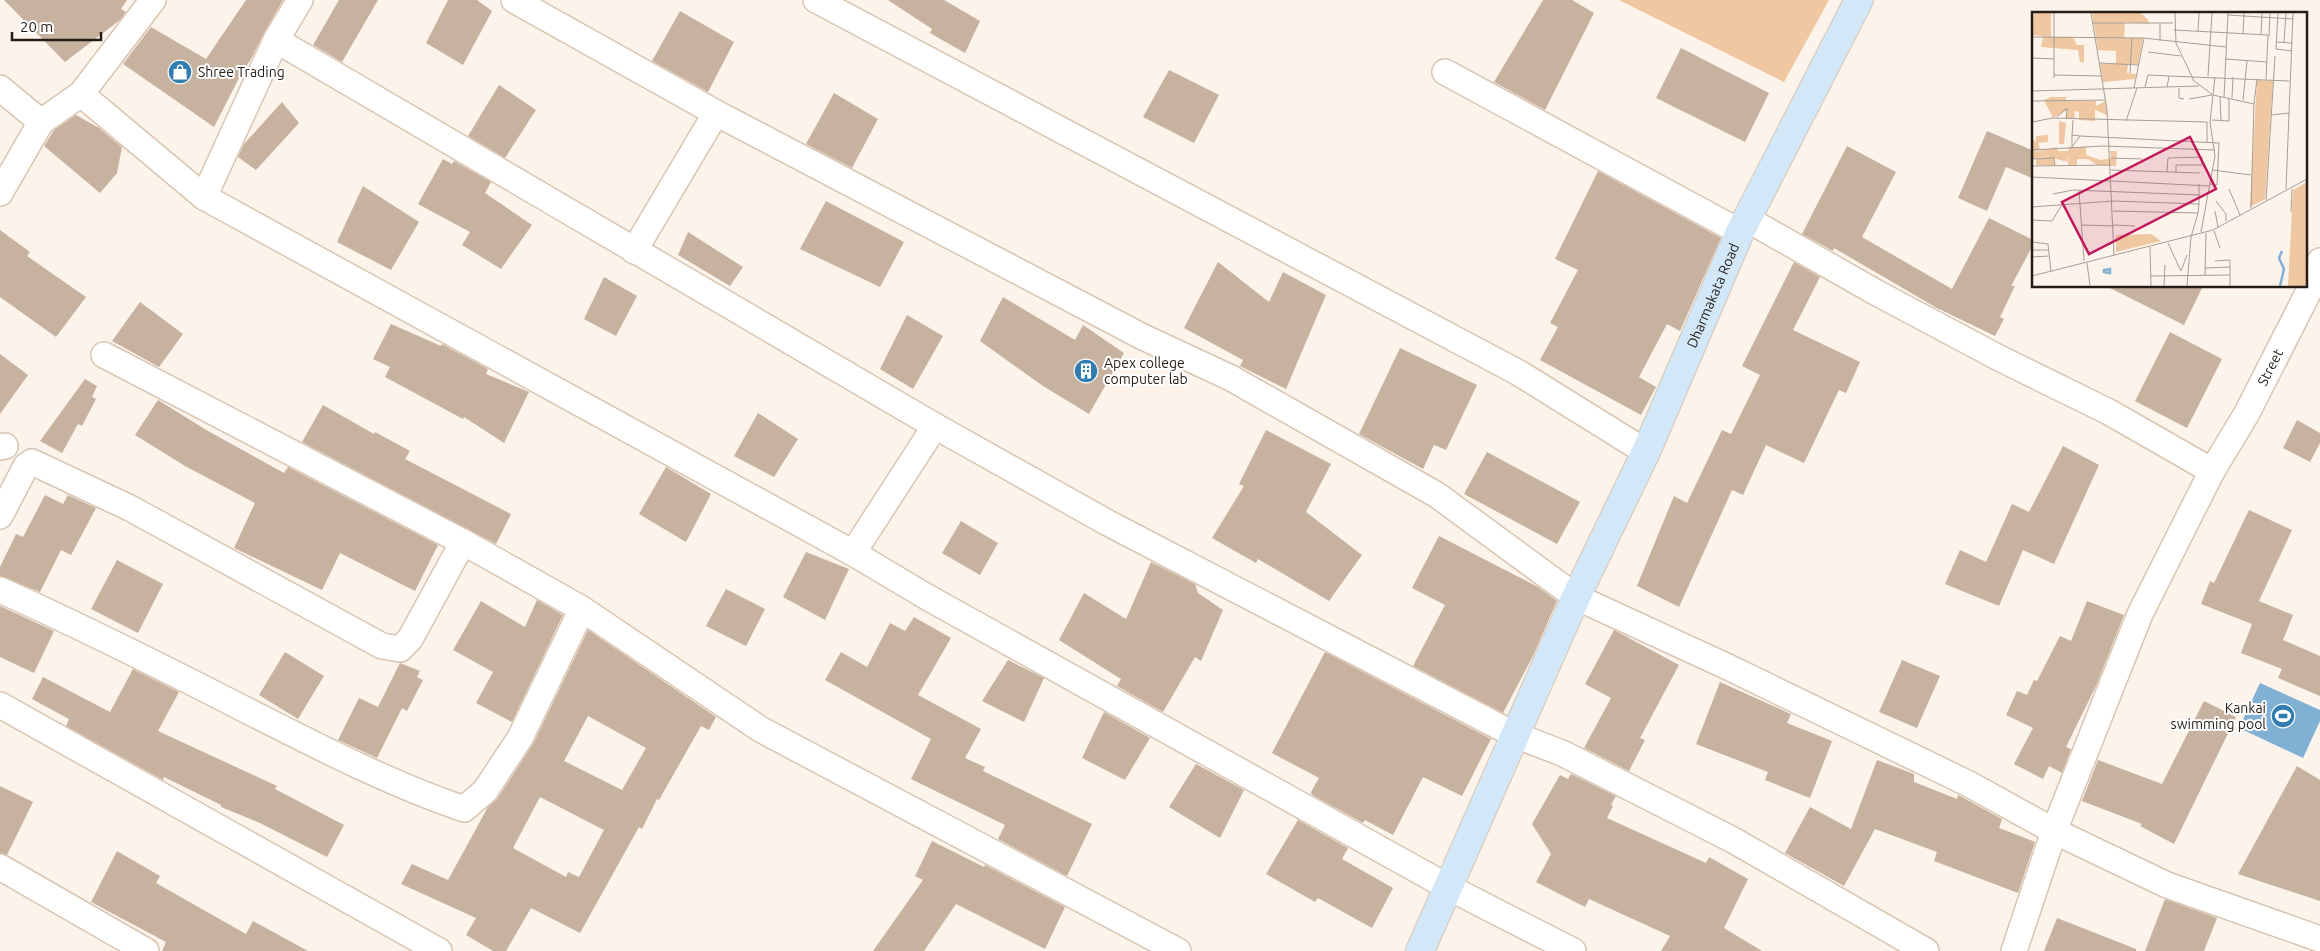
<svg xmlns="http://www.w3.org/2000/svg" width="2320" height="951" viewBox="0 0 2320 951" font-family="Ubuntu,sans-serif">
  <style>
    .green { fill: #efc7a1 }
    .water { fill: #80b0d4 }
    .building { fill: #c7b2a0; fill-rule: evenodd }
    .lines { fill: none; stroke-linecap: round; stroke-linejoin: round }
    .street-casing { stroke: #dac5b2; stroke-width: 28 }
    .secondary-casing { stroke: #dac5b2; stroke-width: 30 }
    .street { stroke: #fff; stroke-width: 25 }
    .secondary { stroke: #d2e7f7; stroke-width: 28 }
    .labels { text-anchor: middle; stroke-width: 4; stroke-linejoin: round; paint-order: stroke }
    .poi-label { font-size: 14px; fill: #241c15; stroke: #fff; text-anchor: start }
    .street-label { font-size: 14px; fill: #241c15; stroke: #fff }
    .inset-river { fill: none; stroke: #80b0d4; stroke-width: 2.5 }
    .inset-road { fill: none; stroke: #a69d95; stroke-width: 1 }
    .view { fill: #c2185b; fill-opacity: 0.15; stroke: #c2185b; stroke-width: 2.5 }
    .inset-edge { fill: none; stroke: #241c15; stroke-width: 2.5 }
  </style>
  <rect width="100%" height="100%" fill="#fcf3eb"/>
  <path class="green" d="M 1619,0 L 1829,0 L 1784,82 Z"/>
  <path class="water" d="M 2260,683 L 2320,710 L 2320,721 L 2303,758 L 2239,728 Z"/>
  <path class="building" d="M 4,0 L 127,0 L 121,9 L 126,12 L 120,20 L 65,62 Z
    M 246,0 L 283,0 L 264,33 L 251,59 L 239,78 L 214,127 L 123,64 L 151,27 L 206,59 Z
    M 339,0 L 378,0 L 342,62 L 313,45 Z
    M 448,0 L 477,0 L 492,11 L 463,65 L 426,43 Z
    M 888,0 L 944,0 L 980,21 L 965,53 L 930,33 L 932,29 Z
    M 1543,0 L 1572,0 L 1594,13 L 1545,110 L 1494,82 Z
    M 680,11 L 734,42 L 708,92 L 652,61 Z
    M 1681,48 L 1769,93 L 1745,142 L 1656,98 Z
    M 1169,70 L 1219,95 L 1194,143 L 1143,117 Z
    M 499,85 L 536,110 L 505,158 L 468,136 Z
    M 834,93 L 878,119 L 852,168 L 806,144 Z
    M 282,102 L 299,123 L 256,170 L 238,157 L 244,144 Z
    M 76,115 L 99,128 L 122,147 L 117,173 L 100,193 L 44,146 L 54,130 Z
    M 1987,131 L 2034,151 L 2034,179 L 2006,167 L 1987,211 L 1958,198 Z
    M 1847,146 L 1896,172 L 1862,237 L 1952,289 L 1989,218 L 2031,239 L 2031,249 L 2011,286 L 2015,286 L 2000,317 L 2004,319 L 1995,336 L 1937,308 L 1834,248 L 1833,251 L 1802,234 Z
    M 443,159 L 452,164 L 454,161 L 491,182 L 485,193 L 532,225 L 501,269 L 462,245 L 470,232 L 418,204 Z
    M 1598,171 L 1721,238 L 1680,331 L 1667,324 L 1639,377 L 1656,387 L 1641,415 L 1540,360 L 1558,327 L 1550,323 L 1578,270 L 1555,259 Z
    M 363,186 L 419,222 L 391,270 L 337,242 Z
    M 826,201 L 904,242 L 880,287 L 800,249 Z
    M 0,230 L 30,252 L 27,256 L 86,297 L 56,337 L 0,297 Z
    M 688,232 L 743,267 L 730,286 L 678,255 Z
    M 1218,262 L 1269,302 L 1283,272 L 1326,295 L 1286,389 L 1240,366 L 1243,360 L 1184,328 Z
    M 1794,262 L 1820,277 L 1793,330 L 1860,362 L 1846,393 L 1839,390 L 1804,463 L 1766,445 L 1743,495 L 1732,490 L 1679,607 L 1637,586 L 1674,496 L 1687,503 L 1722,430 L 1731,434 L 1760,375 L 1742,366 Z
    M 604,277 L 637,296 L 616,336 L 584,319 Z
    M 2106,286 L 2203,286 L 2184,325 Z
    M 1003,297 L 1075,340 L 1083,325 L 1124,353 L 1089,414 L 1043,386 L 980,341 Z
    M 140,302 L 183,334 L 159,367 L 112,341 Z
    M 907,315 L 943,336 L 913,389 L 880,369 Z
    M 391,324 L 441,346 L 442,344 L 488,369 L 486,374 L 529,392 L 504,443 L 464,417 L 463,419 L 385,377 L 390,367 L 373,359 Z
    M 2170,332 L 2222,359 L 2187,428 L 2135,401 Z
    M 1400,348 L 1477,385 L 1446,450 L 1434,445 L 1423,469 L 1359,434 Z
    M 0,354 L 28,375 L 0,414 Z
    M 85,379 L 97,386 L 92,397 L 96,399 L 82,426 L 78,424 L 62,453 L 40,441 Z
    M 158,400 L 208,431 L 284,473 L 288,467 L 438,545 L 415,591 L 340,553 L 322,590 L 234,548 L 255,503 L 185,466 L 135,435 Z
    M 323,405 L 374,434 L 375,432 L 410,451 L 405,459 L 511,514 L 496,544 L 302,442 Z
    M 758,413 L 798,439 L 774,477 L 734,456 Z
    M 2297,420 L 2320,433 L 2320,443 L 2310,462 L 2283,448 Z
    M 1266,430 L 1331,464 L 1306,512 L 1362,555 L 1329,601 L 1258,559 L 1256,563 L 1212,538 L 1244,486 L 1239,484 Z
    M 2063,446 L 2099,465 L 2054,564 L 2023,550 L 1999,606 L 1945,584 L 1960,550 L 1986,562 L 2012,504 L 2029,512 Z
    M 1487,452 L 1580,502 L 1557,544 L 1464,494 Z
    M 666,467 L 711,494 L 686,542 L 639,514 Z
    M 45,495 L 63,504 L 68,495 L 96,508 L 71,555 L 61,550 L 40,592 L 0,576 L 0,567 L 16,534 L 23,537 Z
    M 2249,510 L 2292,530 L 2259,601 L 2293,615 L 2283,640 L 2320,656 L 2320,696 L 2278,678 L 2282,669 L 2241,653 L 2252,624 L 2201,604 L 2210,581 L 2214,583 Z
    M 961,521 L 998,543 L 980,575 L 942,553 Z
    M 1439,536 L 1538,587 L 1557,601 L 1533,656 L 1503,713 L 1413,666 L 1445,605 L 1412,588 Z
    M 806,552 L 849,569 L 825,620 L 783,597 Z
    M 117,560 L 163,584 L 138,633 L 91,609 Z
    M 1151,562 L 1195,584 L 1198,593 L 1223,610 L 1201,661 L 1195,657 L 1163,712 L 1117,686 L 1121,679 L 1059,640 L 1084,593 L 1126,619 Z
    M 726,589 L 765,609 L 746,646 L 706,626 Z
    M 537,600 L 563,615 L 512,722 L 476,703 L 493,672 L 453,650 L 481,601 L 525,627 Z
    M 2087,601 L 2124,615 L 2096,686 L 2066,747 L 2071,749 L 2062,773 L 2049,766 L 2043,779 L 2014,764 L 2033,728 L 2006,715 L 2017,691 L 2027,695 L 2034,680 L 2037,681 L 2060,636 L 2071,641 Z
    M 0,606 L 54,631 L 34,673 L 0,657 Z
    M 914,617 L 951,638 L 918,695 L 981,729 L 965,758 L 985,767 L 983,771 L 1092,824 L 1067,876 L 998,839 L 1005,825 L 911,779 L 931,739 L 825,680 L 841,652 L 867,667 L 890,623 L 905,631 Z
    M 588,630 L 716,717 L 709,730 L 701,726 L 659,800 L 657,799 L 642,829 L 639,827 L 580,933 L 531,908 L 506,951 L 493,951 L 466,935 L 476,918 L 401,884 L 412,864 L 448,880 L 488,807 L 497,799 L 533,744 ZM 588,716 L 646,748 L 622,790 L 564,761 ZM 540,797 L 604,830 L 579,877 L 568,872 L 566,877 L 513,848 Z
    M 1614,630 L 1679,665 L 1640,738 L 1645,740 L 1629,771 L 1584,748 L 1611,698 L 1585,684 Z
    M 285,652 L 324,676 L 298,719 L 259,695 Z
    M 1325,652 L 1491,739 L 1462,796 L 1423,777 L 1393,835 L 1365,820 L 1363,823 L 1312,795 L 1311,792 L 1319,778 L 1272,753 Z
    M 1008,660 L 1044,678 L 1024,722 L 982,701 Z
    M 1902,660 L 1940,676 L 1917,728 L 1879,712 Z
    M 400,663 L 420,671 L 417,677 L 423,680 L 407,711 L 402,708 L 377,758 L 338,740 L 359,698 L 378,707 Z
    M 133,669 L 179,692 L 158,731 L 277,786 L 275,789 L 344,825 L 327,857 L 260,823 L 221,807 L 221,805 L 164,777 L 163,780 L 66,726 L 69,719 L 32,699 L 43,677 L 110,712 Z
    M 1720,682 L 1791,714 L 1787,723 L 1832,741 L 1810,798 L 1765,780 L 1768,772 L 1696,744 Z
    M 2204,701 L 2236,717 L 2174,844 L 2140,826 L 2142,824 L 2082,801 L 2098,760 L 2162,784 Z
    M 1104,712 L 1150,738 L 1125,780 L 1082,758 Z
    M 1877,760 L 1914,774 L 1914,782 L 1957,799 L 1958,795 L 1962,797 L 2002,819 L 1999,828 L 2035,842 L 2018,893 L 1934,861 L 1937,852 L 1875,829 L 1844,886 L 1785,853 L 1810,807 L 1851,829 Z
    M 1196,764 L 1244,790 L 1220,838 L 1169,807 Z
    M 2297,766 L 2320,780 L 2320,901 L 2238,874 Z
    M 1571,774 L 1616,796 L 1611,805 L 1613,806 L 1607,818 L 1706,863 L 1709,857 L 1748,879 L 1724,928 L 1762,951 L 1661,951 L 1670,936 L 1589,899 L 1585,907 L 1536,882 L 1551,854 L 1532,824 L 1560,775 L 1568,779 Z
    M 0,786 L 33,802 L 7,855 L 0,853 Z
    M 1298,820 L 1348,848 L 1342,859 L 1393,888 L 1372,928 L 1318,898 L 1315,902 L 1266,874 Z
    M 932,841 L 984,867 L 985,865 L 1065,907 L 1045,949 L 956,904 L 924,951 L 873,951 L 923,880 L 915,876 Z
    M 117,851 L 160,876 L 156,883 L 246,934 L 253,921 L 308,951 L 162,951 L 166,942 L 91,902 Z
    M 2165,899 L 2217,918 L 2204,951 L 2145,951 Z
    M 2057,918 L 2136,949 L 2136,951 L 2044,951 Z"/>
  <g class="lines">
    <g class="street-casing">
      <g id="street">
        <path d="M 514,0 L 716,113 L 1143,337 L 1231,378 L 1437,495 L 1576,597 L 1728,667 L 1969,784 L 2054,831 L 2167,885 L 2320,939"/>
        <path d="M 816,0 L 1519,373 L 1646,452"/>
        <path d="M 276,40 L 935,426 L 1108,523 L 1515,735 L 1562,753 L 1733,840 L 1926,951"/>
        <path d="M 1445,72 L 1740,232"/>
        <path d="M 0,88 L 41,122"/>
        <path d="M 81,94 L 204,197 L 853,553 L 927,597 L 1448,887 L 1573,951"/>
        <path d="M 0,193 L 41,122 L 81,94 L 153,0"/>
        <path d="M 204,197 L 276,40 L 300,0"/>
        <path d="M 1747,219 L 1877,293 L 2001,359 L 2109,412 L 2212,471"/>
        <path d="M 634,251 L 716,113"/>
        <path d="M 104,355 L 463,542 L 582,609 L 760,729 L 1178,951"/>
        <path d="M 0,447 L 5,446"/>
        <path d="M 0,516 L 26,466 L 32,462 L 130,508 L 382,646 L 400,649 L 410,639 L 463,542"/>
        <path d="M 853,553 L 935,426"/>
        <path d="M 0,590 C 83,627 164,668 246,710 C 317,746 388,783 464,809 L 485,791 L 520,738 L 582,609"/>
        <path d="M 0,705 L 439,951"/>
        <path d="M 0,867 L 146,951"/>
        <path id="s1" d="M 2014,951 L 2054,831 L 2140,614 L 2212,471 L 2247,413 L 2311,287 L 2320,261"/>
      </g>
    </g>
    <g class="secondary-casing">
      <g id="secondary">
        <path id="s2" d="M 1420,951 L 1576,597 L 1646,452 L 1740,232 L 1859,0"/>
      </g>
    </g>
    <use href="#street" class="street"/>
    <use href="#secondary" class="secondary"/>
  </g>
  <defs>
    <g id="shop-disc" transform="scale(1.25)"><circle r="9.5" fill="#327db0" stroke="#fff"/><path d="M-5-2.5h2.3a2.7 3.5 0 0 1 5.4 0H5L5.5 6h-11ZM-1.5-2.5h3a1.5 2.3 0 0 0-3 0Z" fill="#fff"/></g>
    <g id="building-disc" transform="scale(1.25)"><circle r="9.5" fill="#327db0" stroke="#fff"/><path d="M-4-6H4V6H1V3H-1V6H-4ZM-2.5-4.3h1.7v1.8h-1.7ZM.8-4.3h1.7v1.8H.8ZM-2.5-1h1.7V.8h-1.7ZM.8-1h1.7V.8H.8Z" fill="#fff"/></g>
    <g id="stadium-disc" transform="scale(1.25)"><circle r="9.5" fill="#327db0" stroke="#fff"/><path d="M0-5a6.5 5 0 1 0 0 10a6.5 5 0 1 0 0-10ZM-3.5-1.8h7v3.6h-7Z" fill="#fff"/></g>
  </defs>
  <g fill-rule="evenodd">
    <use href="#shop-disc" x="180" y="72"/>
    <use href="#building-disc" x="1086" y="371"/>
    <use href="#stadium-disc" x="2283" y="716"/>
  </g>
  <g class="labels">
    <g class="poi-label">
      <text x="198" y="77">Shree Trading</text>
      <text x="1104" y="368">Apex college<tspan x="1104" dy="16">computer lab</tspan></text>
      <text x="2266" y="713" text-anchor="end">Kankai<tspan x="2266" dy="16">swimming pool</tspan></text>
    </g>
    <g class="street-label">
      <text dy="5" stroke="none"><textPath href="#s2" startOffset="718">Dharmakata Road</textPath></text>
      <text dy="5" stroke="none"><textPath href="#s1" startOffset="639">Street</textPath></text>
    </g>
  </g>
  <g transform="translate(2032 12)">
    <rect width="275" height="275" fill="#fcf3eb"/>
    <path d="M 2,1 L 19,1 L 19,25 L 41,25 L 45,33 L 52,33 L 52,51 L 48,50 L 46,38 L 9,35 L 11,24 L 0,23 ZM 60,1 L 109,1 L 116,8 L 117,12 L 93,10 L 92,26 L 111,26 L 106,52 L 96,52 L 95,61 L 104,62 L 103,67 L 71,70 L 68,52 L 84,52 L 84,39 L 66,38 ZM 225,68 L 241,69 L 233,187 L 218,195 ZM 19,85 L 34,85 L 34,89 L 64,89 L 64,94 L 74,89 L 75,103 L 63,98 L 63,109 L 47,108 L 47,100 L 42,99 L 43,107 L 34,106 L 35,98 L 21,106 L 12,88 ZM 27,109 L 34,111 L 32,132 L 27,132 ZM 16,123 L 16,130 L 6,131 L 8,137 L 2,140 L 25,135 L 26,139 L 36,139 L 37,135 L 54,135 L 54,143 L 69,148 L 79,146 L 78,139 L 85,139 L 84,154 L 65,153 L 56,147 L 45,147 L 45,153 L 36,153 L 36,144 L 35,150 L 22,146 L 22,153 L 4,153 L 4,147 L 19,143 L 0,147 L 0,125 L 4,131 L 4,124 ZM 275,170 L 275,274 L 256,274 L 261,178 ZM 119,222 L 129,229 L 84,240 L 84,223 Z" fill="#efc7a1"/>
    <path class="inset-river" d="M 78,257 L 78,261 L 72,260 L 72,258 ZM 248,274 L 252,257 L 247,246 L 250,239"/>
    <path class="inset-road" d="M 59,1 L 75,98 L 82,243M 143,1 L 144,31 L 162,69 L 181,83 L 222,92 L 219,196M 246,1 L 244,37 L 260,39M 196,3 L 261,7M 61,11 L 141,11M 128,12 L 128,29M 142,18 L 236,23 L 234,67M 166,19 L 167,1M 211,22 L 212,1M 229,23 L 230,1M 237,24 L 238,1M 0,25 L 111,26 L 194,35M 244,30 L 260,31M 252,30 L 254,1M 116,40 L 149,44M 0,46 L 22,47M 193,47 L 235,50M 68,51 L 107,53M 98,61 L 100,26M 22,63 L 70,64M 176,64 L 180,1M 22,66 L 22,1M 113,75 L 116,63 L 137,64M 135,75 L 137,64 L 257,69M 102,76 L 112,26M 147,76 L 147,86 L 152,87M 0,79 L 167,74M 188,85 L 189,108M 192,85 L 196,1M 200,86 L 201,65M 157,87 L 180,83M 211,88 L 215,49M 0,89 L 73,88M 222,92 L 225,67M 239,103 L 257,101M 25,105 L 35,96 L 34,107M 180,108 L 197,109 L 197,86M 94,109 L 105,76M 0,110 L 21,106 L 175,110 L 175,130M 40,123 L 48,124 L 40,135 L 40,123 L 41,108M 48,124 L 187,131 L 185,173 L 178,172M 0,138 L 72,134 L 183,138M 79,146 L 110,147M 0,147 L 22,146 L 23,154M 0,154 L 79,153M 79,158 L 168,161M 180,158 L 219,163M 135,160 L 136,146 L 170,145 L 170,153 L 144,153 L 144,160M 0,165 L 177,174M 197,177 L 208,203M 254,177 L 261,1M 47,179 L 52,249M 21,182 L 41,178 L 168,183M 234,188 L 243,44M 184,189 L 194,202 L 194,209M 167,192 L 167,172M 0,195 L 81,189 L 167,192 L 166,201M 81,199 L 166,201 L 159,225 L 155,274M 183,199 L 186,215M 259,200 L 260,177M 0,208 L 20,209 L 31,191M 50,213 L 82,214M 82,213 L 103,214M 182,219 L 188,236M 169,220 L 183,144 L 178,110 L 183,65M 0,230 L 16,232 L 19,259M 136,231 L 149,259M 118,235 L 119,274M 0,238 L 16,238M 0,245 L 17,244M 183,249 L 198,248 L 198,274M 55,251 L 58,274M 173,256 L 198,255M 149,259 L 155,243M 0,264 L 181,218 L 275,167M 119,264 L 198,263M 173,264 L 174,221M 132,274 L 133,253"/>
    <path class="view" d="M 158,125 L 184,177 L 57,242 L 30,190 Z"/>
    <rect width="275" height="275" class="inset-edge"/>
  </g>
  <path d="M12 32v8h89v-8" fill="none" stroke="#241c15" stroke-width="2.5"/>
  <text x="20" y="32" font-size="15" fill="#241c15" stroke="#ffffff" stroke-width="4" paint-order="stroke">20 m</text>
</svg>
